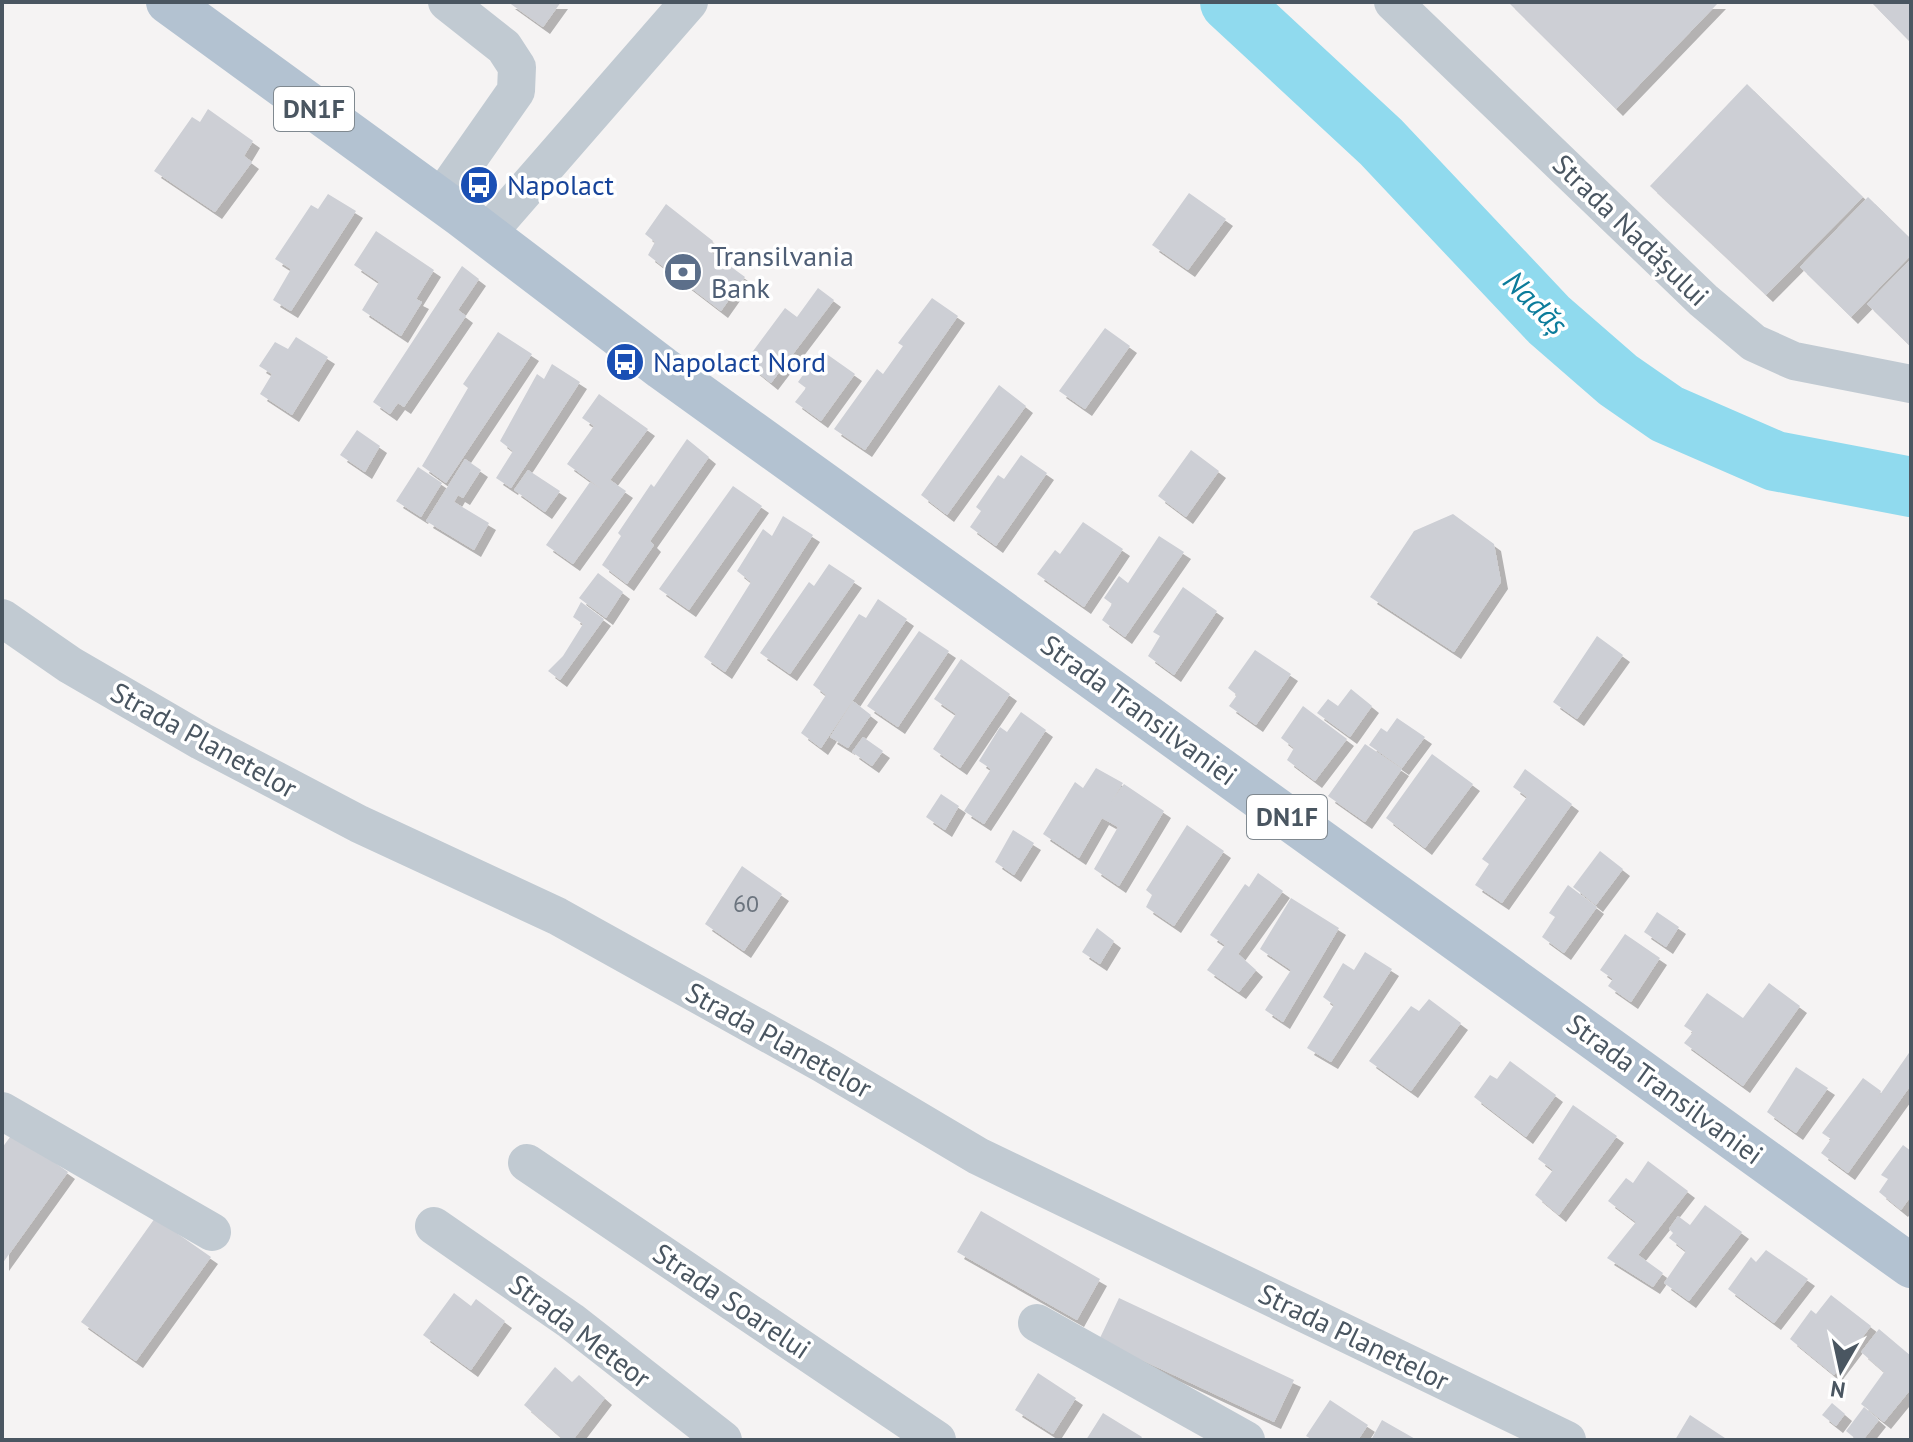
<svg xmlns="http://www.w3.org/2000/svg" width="1913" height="1442" viewBox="0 0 1913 1442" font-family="'PT Sans',sans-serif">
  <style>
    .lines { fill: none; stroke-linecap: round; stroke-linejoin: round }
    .river { stroke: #90daee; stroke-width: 60 }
    .building { fill: #cdcfd5; filter: url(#shadow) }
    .minor { stroke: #c1cad2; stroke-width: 38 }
    .major { stroke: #b3c2d1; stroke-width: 44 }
    .labels { text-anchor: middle; stroke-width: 7; stroke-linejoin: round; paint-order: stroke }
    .number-label { font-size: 24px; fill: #6b747e }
    .shield { fill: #fff; stroke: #808990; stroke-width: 2 }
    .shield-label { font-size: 26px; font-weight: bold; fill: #4a5661 }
    .transit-label { font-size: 28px; fill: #164399; stroke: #fff; text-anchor: start }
    .street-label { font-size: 28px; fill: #4a5661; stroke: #fff }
    .service-label { font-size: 28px; fill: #4e5e75; stroke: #fff; text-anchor: start }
    .water-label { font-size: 30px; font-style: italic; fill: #0c7c9b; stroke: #fff }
  </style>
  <defs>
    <filter id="shadow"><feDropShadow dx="7" dy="7" stdDeviation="0" flood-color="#0004"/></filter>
  </defs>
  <rect width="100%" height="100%" fill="#f5f3f3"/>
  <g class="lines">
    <path class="river" d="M 1230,2 L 1381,142 L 1549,320 L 1618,380 L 1667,414 L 1775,461 L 1911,487"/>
  </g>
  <path class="building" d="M 508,2 L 561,2 L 543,27 Z
    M 1508,2 L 1719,2 L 1616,109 Z
    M 1871,2 L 1911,2 L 1911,43 Z
    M 1747,84 L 1863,197 L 1766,295 L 1650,186 Z
    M 208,109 L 253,141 L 244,156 L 252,162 L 215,212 L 154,171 L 192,117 L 200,122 Z
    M 1189,193 L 1226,219 L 1188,270 L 1152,245 Z
    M 328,194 L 356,211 L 291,311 L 273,300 L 291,269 L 275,259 L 311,205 L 318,209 Z
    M 1868,197 L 1911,239 L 1911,255 L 1851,317 L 1800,267 Z
    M 666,204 L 713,241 L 708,250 L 745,277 L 721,311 L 648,255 L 655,242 L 645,234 Z
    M 376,231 L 434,270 L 416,299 L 422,302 L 401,336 L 362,310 L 379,282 L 354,265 Z
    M 1911,259 L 1911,347 L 1867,304 Z
    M 462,266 L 479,279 L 458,310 L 466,316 L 404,407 L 398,403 L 390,414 L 373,402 Z
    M 818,288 L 834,300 L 771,383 L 745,362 L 785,308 L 797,317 Z
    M 932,298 L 958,316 L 865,450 L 834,429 L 877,369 L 883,374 L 903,346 L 898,343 Z
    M 1105,328 L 1130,346 L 1085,409 L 1059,391 Z
    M 498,332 L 532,354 L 446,483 L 422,466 L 468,388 L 463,384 Z
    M 296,337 L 328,357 L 292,415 L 260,394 L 272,374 L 259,366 L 275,342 L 288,349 Z
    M 821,350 L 855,374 L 821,421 L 795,402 L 806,388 L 798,382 Z
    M 552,364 L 580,382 L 511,488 L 496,478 L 513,451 L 500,441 L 537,374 L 544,379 Z
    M 999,385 L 1026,406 L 947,515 L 921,495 Z
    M 599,394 L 648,429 L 610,480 L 626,491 L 573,564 L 546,545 L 590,482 L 603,490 L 567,464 L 594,426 L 582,418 Z
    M 357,430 L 380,446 L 365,472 L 340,455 Z
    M 687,439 L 709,457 L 650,541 L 654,545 L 627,584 L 602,565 L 621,536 L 618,533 L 651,484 L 654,487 Z
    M 1191,450 L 1219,471 L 1186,517 L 1158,496 Z
    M 1021,455 L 1047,473 L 996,546 L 970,527 L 981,511 L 976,507 L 998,475 L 1004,479 Z
    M 465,459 L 481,470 L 463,498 L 458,495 L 454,502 L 489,523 L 474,550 L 426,521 Z
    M 418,467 L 442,483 L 421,517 L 396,501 Z
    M 528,470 L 560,491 L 545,512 L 514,490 Z
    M 733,486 L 762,506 L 689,610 L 659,589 Z
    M 1453,514 L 1494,544 L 1501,582 L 1454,652 L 1370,597 L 1414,531 Z
    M 783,516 L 813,535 L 725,672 L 704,657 L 751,582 L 737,571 L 763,529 L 772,536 Z
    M 1083,522 L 1123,549 L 1084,607 L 1037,574 L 1055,550 L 1060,554 Z
    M 1159,536 L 1184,552 L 1125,637 L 1102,620 L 1112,604 L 1104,598 L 1119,576 L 1128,583 Z
    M 829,564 L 855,581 L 790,674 L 760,653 L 809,582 L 814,586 Z
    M 598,573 L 623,592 L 606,618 L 579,598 Z
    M 1183,587 L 1217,611 L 1174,675 L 1148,656 L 1160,636 L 1153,632 Z
    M 878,599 L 907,619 L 821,748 L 801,733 L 826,695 L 813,685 L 859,614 L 866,618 Z
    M 581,602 L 604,619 L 560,680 L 548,671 L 563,656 L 583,624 L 573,617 Z
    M 919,631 L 949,651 L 898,727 L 867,706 Z
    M 1597,636 L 1623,655 L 1577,719 L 1553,702 Z
    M 1255,650 L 1291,674 L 1256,725 L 1229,706 L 1237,695 L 1228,688 Z
    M 961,659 L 1010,694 L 960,768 L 933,749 L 956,714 L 934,699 Z
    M 1351,689 L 1372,706 L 1350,737 L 1317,713 L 1328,699 L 1338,706 Z
    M 853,701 L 871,715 L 848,748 L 830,737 Z
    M 1303,706 L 1347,739 L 1315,781 L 1287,760 L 1294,748 L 1281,738 Z
    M 1021,712 L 1046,730 L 984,824 L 964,811 L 991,769 L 979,761 L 1000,727 L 1007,732 Z
    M 1397,718 L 1425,737 L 1402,768 L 1369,745 L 1381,728 L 1387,732 Z
    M 863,737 L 883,751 L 872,766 L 852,752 Z
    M 1365,744 L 1402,769 L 1365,822 L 1328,796 Z
    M 1432,754 L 1473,784 L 1425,848 L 1386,818 Z
    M 1096,768 L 1123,783 L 1111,802 L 1124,784 L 1164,811 L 1119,886 L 1094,869 L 1118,827 L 1102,818 L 1079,858 L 1043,834 L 1075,782 L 1083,788 Z
    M 1525,769 L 1572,804 L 1502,903 L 1475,885 L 1489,864 L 1482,859 L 1527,797 L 1513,787 Z
    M 941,794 L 959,806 L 945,830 L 926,817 Z
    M 1187,825 L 1224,851 L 1174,926 L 1146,907 L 1152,895 L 1146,890 Z
    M 1013,830 L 1034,843 L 1014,875 L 995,862 Z
    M 1600,851 L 1623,869 L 1596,905 L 1573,887 Z
    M 742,866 L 782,894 L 744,951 L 705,924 Z
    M 1258,873 L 1283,891 L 1238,954 L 1256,970 L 1239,992 L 1207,970 L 1225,945 L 1210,935 L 1245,884 L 1249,887 Z
    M 1568,885 L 1597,907 L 1564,953 L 1542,937 L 1555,917 L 1549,913 Z
    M 1291,898 L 1339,928 L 1283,1022 L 1265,1010 L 1291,970 L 1260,949 Z
    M 1657,912 L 1679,927 L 1666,947 L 1644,932 Z
    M 1097,928 L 1114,941 L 1100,964 L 1082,952 Z
    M 1625,934 L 1660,958 L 1631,1002 L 1608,986 L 1613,979 L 1600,970 Z
    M 1365,952 L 1392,969 L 1331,1062 L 1307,1048 L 1334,1005 L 1323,997 L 1343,963 L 1354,970 Z
    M 1769,983 L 1800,1006 L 1743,1086 L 1684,1043 L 1693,1032 L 1684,1026 L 1707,993 L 1743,1018 Z
    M 1429,999 L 1461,1023 L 1411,1091 L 1369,1061 L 1411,1006 L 1419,1011 Z
    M 1911,1050 L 1911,1085 L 1848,1173 L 1821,1153 L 1831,1139 L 1822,1133 L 1863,1078 L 1881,1091 L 1877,1099 Z
    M 1510,1061 L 1556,1095 L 1526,1137 L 1474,1097 L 1490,1075 L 1497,1079 Z
    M 1796,1067 L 1828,1088 L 1796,1133 L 1767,1112 Z
    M 1573,1105 L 1617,1136 L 1559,1215 L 1535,1195 L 1553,1170 L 1538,1159 Z
    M 13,1133 L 68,1172 L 2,1264 L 2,1148 Z
    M 1903,1145 L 1911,1151 L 1911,1196 L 1901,1210 L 1879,1192 L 1888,1179 L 1881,1175 Z
    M 1648,1161 L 1688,1191 L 1638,1255 L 1663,1273 L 1653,1287 L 1607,1258 L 1636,1222 L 1608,1201 L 1626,1178 L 1633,1183 Z
    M 1705,1205 L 1742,1232 L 1689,1301 L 1664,1283 L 1686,1251 L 1669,1238 L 1673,1233 L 1669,1229 L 1678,1216 L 1690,1225 Z
    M 981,1211 L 1100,1279 L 1077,1320 L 957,1252 Z
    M 155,1218 L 211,1257 L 136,1361 L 81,1322 Z
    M 1766,1250 L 1808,1279 L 1774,1323 L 1728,1289 L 1751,1257 L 1756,1262 Z
    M 454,1293 L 471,1306 L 476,1299 L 505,1321 L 471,1370 L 423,1335 Z
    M 1831,1295 L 1871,1326 L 1834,1375 L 1790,1339 L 1811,1310 L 1816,1314 Z
    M 1119,1298 L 1294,1380 L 1274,1422 L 1099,1340 Z
    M 1879,1329 L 1911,1356 L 1911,1389 L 1884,1422 L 1861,1404 L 1884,1372 L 1861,1352 Z
    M 555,1367 L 572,1382 L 579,1375 L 605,1398 L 573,1440 L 564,1440 L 524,1405 Z
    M 1038,1373 L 1076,1398 L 1053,1434 L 1015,1410 Z
    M 1330,1400 L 1368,1425 L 1358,1440 L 1313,1440 L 1306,1436 Z
    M 1832,1403 L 1845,1414 L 1836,1426 L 1822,1415 Z
    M 1864,1407 L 1879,1420 L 1863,1440 L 1857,1440 L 1846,1431 Z
    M 1103,1413 L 1142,1437 L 1140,1440 L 1086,1440 Z
    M 1690,1415 L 1728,1440 L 1675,1440 Z
    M 1382,1420 L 1417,1440 L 1371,1440 Z"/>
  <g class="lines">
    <path class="minor" d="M 1393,2 L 1703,300 L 1754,343 L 1794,361 L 1911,384
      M 439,201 L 516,91 L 517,67 L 504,47 L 447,2
      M 486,235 L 689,2
      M 2,618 L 70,665 L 201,741 L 359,824 L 557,916 L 823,1064 L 978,1156 L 1567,1440
      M 2,1111 L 212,1232
      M 527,1163 L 937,1440
      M 434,1226 L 571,1321 L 723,1440
      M 1037,1323 L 1246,1440"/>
    <path class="major" d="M 168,2 L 461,215 L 662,368 L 1911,1266"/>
  </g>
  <defs>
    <g id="bus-disc" transform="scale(2)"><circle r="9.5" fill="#1a4fb4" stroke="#fff"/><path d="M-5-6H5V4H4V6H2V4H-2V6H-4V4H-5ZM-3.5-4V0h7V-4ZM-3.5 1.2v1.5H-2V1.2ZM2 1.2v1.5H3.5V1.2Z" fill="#fff"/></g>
    <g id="bank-disc" transform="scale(2)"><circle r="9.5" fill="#5c6f8a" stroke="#fff"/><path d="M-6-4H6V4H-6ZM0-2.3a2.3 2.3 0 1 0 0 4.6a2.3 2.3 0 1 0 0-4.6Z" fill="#fff"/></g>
  </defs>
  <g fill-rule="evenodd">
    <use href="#bus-disc" x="479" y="185"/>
    <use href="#bank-disc" x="683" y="272"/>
    <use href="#bus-disc" x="625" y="362"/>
  </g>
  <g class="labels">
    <g class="number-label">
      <text x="746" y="912">60</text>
    </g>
    <g class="shield">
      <rect x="274" y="87" width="80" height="44" rx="6"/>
      <rect x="1247" y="795" width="80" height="44" rx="6"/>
    </g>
    <g class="shield-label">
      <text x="314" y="118">DN1F</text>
      <text x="1287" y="826">DN1F</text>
    </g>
    <g class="transit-label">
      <text x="507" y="195">Napolact</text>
      <text x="653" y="372">Napolact Nord</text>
    </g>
    <g class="street-label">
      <text transform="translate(1631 230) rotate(44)" y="10">Strada Nadășului</text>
      <text transform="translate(1139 710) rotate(36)" y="10">Strada Transilvaniei</text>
      <text transform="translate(204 740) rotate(29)" y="10">Strada Planetelor</text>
      <text transform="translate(779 1040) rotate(29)" y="10">Strada Planetelor</text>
      <text transform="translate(1665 1089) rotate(36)" y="10">Strada Transilvaniei</text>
      <text transform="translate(732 1301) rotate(34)" y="10">Strada Soarelui</text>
      <text transform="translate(580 1331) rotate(37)" y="10">Strada Meteor</text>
      <text transform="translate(1354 1337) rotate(26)" y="10">Strada Planetelor</text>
    </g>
    <g class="service-label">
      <text x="711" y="266">Transilvania<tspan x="711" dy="32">Bank</tspan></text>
    </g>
    <g class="water-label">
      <text transform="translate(1535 303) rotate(45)" y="10">Nadăș</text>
    </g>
  </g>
  <rect width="1913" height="1442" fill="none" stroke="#4a5661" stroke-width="8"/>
  <g transform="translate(1841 1370) rotate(189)" stroke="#ffffff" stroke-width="6" paint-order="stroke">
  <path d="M0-6L14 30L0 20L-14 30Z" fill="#4a5661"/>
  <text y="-12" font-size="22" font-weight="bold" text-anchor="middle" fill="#4a5661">N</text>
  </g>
</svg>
